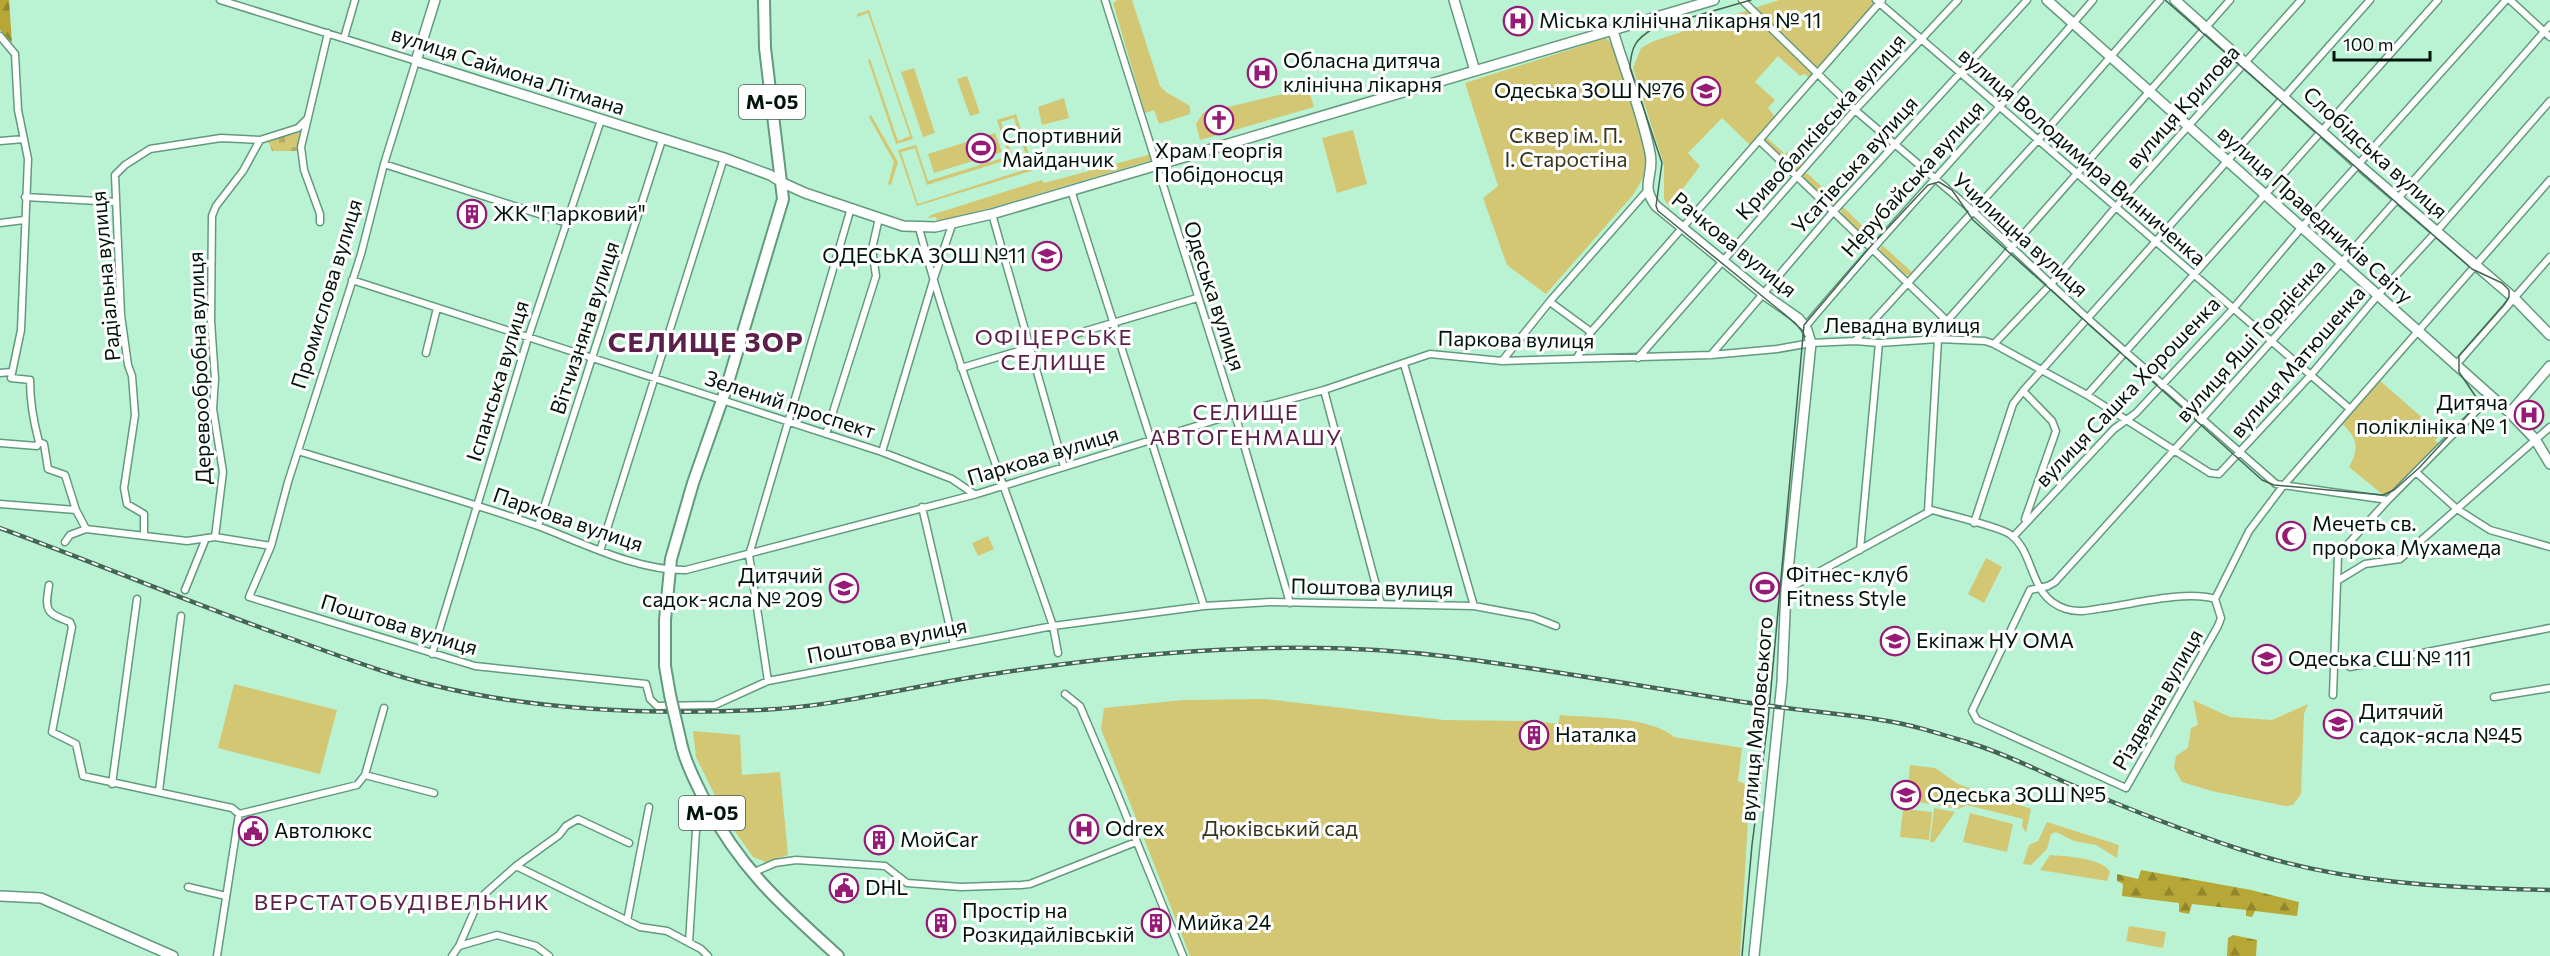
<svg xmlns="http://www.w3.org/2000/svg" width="2550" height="956" viewBox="0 0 2550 956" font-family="Commissioner,sans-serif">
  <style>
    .green { fill: #d3c774; fill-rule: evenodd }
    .forest { fill: url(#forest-firs) }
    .cemetery { fill: url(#cemetery-stones) }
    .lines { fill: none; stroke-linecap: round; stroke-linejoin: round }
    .street-casing { stroke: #639a7d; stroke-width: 9 }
    .secondary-casing { stroke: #639a7d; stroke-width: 12 }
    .primary-casing { stroke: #639a7d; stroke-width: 14 }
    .street { stroke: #fff; stroke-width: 6 }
    .secondary { stroke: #fff; stroke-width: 9 }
    .primary { stroke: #fff; stroke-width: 10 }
    .tram { stroke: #446554; stroke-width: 1.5 }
    .rail-casing { stroke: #446554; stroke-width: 4.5 }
    .rail { stroke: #fff; stroke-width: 2; stroke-dasharray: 7; stroke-linecap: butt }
    .primary-bridge-casing { stroke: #639a7d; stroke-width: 14; stroke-linecap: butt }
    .primary-bridge { stroke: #fff; stroke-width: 10 }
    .labels { text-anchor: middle; stroke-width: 6; stroke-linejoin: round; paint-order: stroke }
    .shield { fill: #fff; stroke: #4d5a54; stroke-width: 1.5 }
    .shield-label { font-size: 20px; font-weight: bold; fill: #01140a }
    .poi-label { font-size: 21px; fill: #01140a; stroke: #fff; text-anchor: start }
    .street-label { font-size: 21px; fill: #01140a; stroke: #fff }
    .park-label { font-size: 21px; fill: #38351d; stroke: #fff }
    .neighbourhood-label { font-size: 22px; letter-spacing: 1.5px; fill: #5a2049; stroke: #fff }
    .district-label { font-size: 27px; font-weight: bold; letter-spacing: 1.5px; fill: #5a2049; stroke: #fff }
  </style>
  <defs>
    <pattern id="forest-firs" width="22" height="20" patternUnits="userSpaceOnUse" patternTransform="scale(1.5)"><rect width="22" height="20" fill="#b7a736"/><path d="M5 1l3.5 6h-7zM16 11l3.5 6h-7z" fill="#92872c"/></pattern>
    <pattern id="cemetery-stones" width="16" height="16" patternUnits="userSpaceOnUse" patternTransform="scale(1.5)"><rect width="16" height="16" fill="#d3c774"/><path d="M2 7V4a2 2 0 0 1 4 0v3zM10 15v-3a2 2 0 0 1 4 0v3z" fill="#b3aa63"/></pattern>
  </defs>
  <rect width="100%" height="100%" fill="#baf3d4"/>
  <path class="green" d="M 1117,0 L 1132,0 L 1160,86 L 1166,92 L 1190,106 L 1190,114 L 1159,124 L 1154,110 L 1145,113 L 1113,3 Z
    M 1779,0 L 1877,0 L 1811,80 L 1805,74 L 1800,76 L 1778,56 L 1755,82 L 1775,100 L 1768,108 L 1777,119 L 1750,145 L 1722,118 L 1688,153 L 1700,166 L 1669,207 L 1664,199 L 1664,165 L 1633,68 L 1641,48 L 1654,41 Z
    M 869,10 L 913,139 L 896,144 L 868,60 L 870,59 L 898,141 L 910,136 L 868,13 L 857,17 L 857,14 Z
    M 1606,38 L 1616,48 L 1646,152 C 1647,171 1643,180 1633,195 L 1546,294 L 1507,265 L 1483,198 L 1498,186 L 1465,83 Z
    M 914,68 L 935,133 L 923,137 L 901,72 Z
    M 967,76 L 980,113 L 970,116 L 957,79 Z
    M 1308,88 L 1314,107 L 1200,140 L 1196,124 L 1203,113 Z
    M 1064,98 L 1069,118 L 1042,125 L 1038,107 Z
    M 1016,114 L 1034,170 L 917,206 L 898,150 L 916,145 L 928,181 L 1009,156 L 997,120 ZM 1014,118 L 1030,168 L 918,204 L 901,152 L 915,148 L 927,185 L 1013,158 L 1001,122 Z
    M 871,115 L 898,162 L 891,185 L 888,184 L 894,162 L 869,117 Z
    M 1353,130 L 1367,184 L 1337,193 L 1322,138 Z
    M 995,133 L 1002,152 L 934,173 L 928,154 Z
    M 1766,137 L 1785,154 L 1787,152 L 1802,166 L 1797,172 L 1764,140 Z
    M 1152,154 L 1152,160 L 987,209 L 937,221 L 936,217 L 927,218 L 931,215 L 1042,180 L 1044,183 Z
    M 1805,173 L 1808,174 L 1840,203 L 1835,207 L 1802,177 Z
    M 1843,207 L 1875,238 L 1874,240 L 1868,240 L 1842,215 L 1841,210 Z
    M 1882,245 L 1914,274 L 1906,275 L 1880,250 Z
    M 2378,379 L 2441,434 L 2435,440 L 2441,446 L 2387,498 L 2349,467 C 2361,446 2356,436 2339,421 Z
    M 988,536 L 994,549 L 978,556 L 972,543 Z
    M 1986,558 L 2002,567 L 1984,603 L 1968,594 Z
    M 234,684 L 337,710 L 320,774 L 218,748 Z
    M 1266,699 L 1444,720 L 1537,721 L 1558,724 L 1560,715 C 1592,718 1650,716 1674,737 L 1742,748 L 1738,781 L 1750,786 L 1740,956 L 1190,956 L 1101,729 L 1104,708 L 1183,700 Z
    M 2193,700 L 2230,717 L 2272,720 L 2308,704 L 2304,714 L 2301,794 L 2293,805 L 2285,806 L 2212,791 L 2182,782 L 2174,768 L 2176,756 L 2188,748 L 2191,728 L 2198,725 Z
    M 693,731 L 740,735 L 742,775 L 780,772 L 788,855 L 766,862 L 753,857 L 727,820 L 696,757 Z
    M 1910,765 L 1935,768 L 1958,784 L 2031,809 L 2026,833 L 2022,826 L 2023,819 L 1967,805 L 1959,809 L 1907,800 Z
    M 1934,808 L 1955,812 L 1934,842 L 1930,842 Z
    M 1903,809 L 1932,812 L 1929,840 L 1900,837 Z
    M 1970,813 L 2013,824 L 2007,852 L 1963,842 Z
    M 2047,822 L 2119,845 L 2117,858 L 2096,845 L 2074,841 L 2056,832 L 2051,834 L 2047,849 L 2031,865 L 2023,864 L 2029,845 L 2038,841 Z
    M 2050,855 C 2064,856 2103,858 2110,872 L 2107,881 L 2040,870 Z
    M 2129,926 L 2166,932 L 2163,948 L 2126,941 Z"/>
  <path class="forest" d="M 0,0 L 9,0 L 12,43 L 0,30 Z
    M 2141,870 L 2251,890 L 2299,902 L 2297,916 L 2255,911 L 2252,917 L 2246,916 L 2246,910 L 2192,904 L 2189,914 L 2179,912 L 2179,903 L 2122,896 L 2123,884 L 2117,881 L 2117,874 L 2138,879 Z
    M 2233,935 L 2257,940 L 2256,956 L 2227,956 L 2228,938 Z"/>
  <path class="cemetery" d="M 300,132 L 300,151 L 272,151 L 268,141 Z"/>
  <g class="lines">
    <g class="street-casing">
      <path id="street" d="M 220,0 L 416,61 L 384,164 L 361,254 L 288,482 L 271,546 L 249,597 L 475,666 L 646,684 L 650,699 L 657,706 L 715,705 L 768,681 L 1053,626 L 1204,606 L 1271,602 L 1474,606 L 1533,617 L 1556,626
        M 1105,0 L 1235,414 L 1290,603
        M 1742,0 L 1855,110 L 1973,211 L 2087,318 L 2276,484 L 2388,500
        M 1876,0 L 2350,409
        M 2510,0 L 2550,37
        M 0,36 L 15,54 L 18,110 L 28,159 L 21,330 L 11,378 L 30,380 C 30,402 33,420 39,442 L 44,444 L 48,469 L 65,475 L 76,510 L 86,529
        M 344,38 L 355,0
        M 1759,140 L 1947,321
        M 0,141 L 24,139
        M 384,164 L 567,223
        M 1071,190 L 1204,606
        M 25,197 L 116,202
        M 992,214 L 1064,467
        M 320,222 L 320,214 L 304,170 L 301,147 L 328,33
        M 0,223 L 24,220
        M 919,228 C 955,363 1008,493 1053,626 L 1058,653
        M 352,280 L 882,452 L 952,479 L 974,494
        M 1550,302 L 1591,332
        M 1806,326 C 1899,215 1999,111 2093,0
        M 1855,341 L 2038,140 L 2160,0
        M 1994,344 L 2051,284 L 2115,208 L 2301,0
        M 426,353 L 437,308
        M 1711,355 L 1833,212 L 2027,0
        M 1577,358 L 1591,332 L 1882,0
        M 1638,358 L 1855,110 L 1958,0
        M 1502,361 L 1551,300 L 1647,191
        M 1404,364 L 1474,606
        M 2455,366 L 2550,257
        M 961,368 L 1197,298
        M 0,373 L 11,372
        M 1324,390 L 1381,604
        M 2023,391 L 2052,421 L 2056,431 L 2025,519
        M 2087,395 L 2438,0
        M 826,434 L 876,276 L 872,249 L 879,218
        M 0,443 L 37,446 L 39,442
        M 298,451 C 378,476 459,498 538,526 C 583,543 637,571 686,570 L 977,494 L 1235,414 L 1324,390 L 1430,354 L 1502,361 L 1711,355 L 1777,349 L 1811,343 L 1855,341 L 1879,343 L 1938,339 L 1985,341 L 1994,344 L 2087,395 L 2210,473 L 2219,474 L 2310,376 L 2378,295 L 2436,232 L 2550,101
        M 882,452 L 933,281 L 952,225
        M 2417,473 L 2457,509 L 2490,530 L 2550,547
        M 0,504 L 76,510
        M 922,507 L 954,645
        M 1928,511 L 1938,339 L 1947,321 L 2230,0
        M 1974,523 L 2013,404 L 2023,391 L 2370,0
        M 538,526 L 662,140
        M 144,536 L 144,514 L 127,504 L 124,488 L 135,415 L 132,376 L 128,365 L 121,315 L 115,175 L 125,165 L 150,149 L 221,138 L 260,140 L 298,128 L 308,118
        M 215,537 L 223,472 L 213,409 L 215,379 L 211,321 L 212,216 L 216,206 L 243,171 L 260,140
        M 2013,537 L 2114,429 L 2136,413 L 2232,310 L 2302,227 L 2506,0
        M 65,542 L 70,535 L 86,529 L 187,541 L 215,537 L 271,546
        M 1860,550 L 1879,343
        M 600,551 L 724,158
        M 2337,581 L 2365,564 L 2400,559 L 2550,427
        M 49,585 C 45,610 45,613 70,622 L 72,627 L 52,732 L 76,744 L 83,776 L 232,808 L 239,814
        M 185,590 L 206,538
        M 1786,590 L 1932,510 C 1948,515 2001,527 2011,535 C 2036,554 2028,597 2066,609 C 2078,613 2091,610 2103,608 C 2134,604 2187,590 2215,599
        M 2215,599 L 2221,618 L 2218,626 L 2126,788 L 1977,720 L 1972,711 L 2030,590 L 2048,586 L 2055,582 C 2222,398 2387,212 2550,25
        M 2215,599 L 2249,531 L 2283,486 L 2550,180
        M 432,654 L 528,338 L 601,120
        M 2350,667 L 2550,628
        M 768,681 L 749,555 L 851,208
        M 1065,694 L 1080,706 L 1115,788 L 1183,956
        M 2333,695 L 2338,555 L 2388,500 L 2491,396
        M 2494,697 L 2550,688
        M 365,775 L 434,793
        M 112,784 L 137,599
        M 159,791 L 181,616
        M 239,814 L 357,785 L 365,775 L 384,708
        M 516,866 L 559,835 L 566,826 L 578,819 L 629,843
        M 752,873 L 775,863 L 796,860 L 885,866 L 907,883 L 961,887 L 1021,885 L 1030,884 L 1136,842
        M 188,887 L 226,896
        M 627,921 L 649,807
        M 689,943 L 696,830 L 692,817
        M 459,946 L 480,898 L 516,866 L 640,927 L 667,931 L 701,949 L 708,956
        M 217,956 L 239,814
        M 452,956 L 459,946 L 497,935 L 536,946 L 549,956"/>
    </g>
    <g class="secondary-casing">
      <path id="secondary" d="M 435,0 L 416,61 L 724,158 L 770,175 L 783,183 L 805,193 L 903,226 L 935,227 L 992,214 L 1714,0
        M 1454,0 L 1475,71
        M 2047,0 L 2510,413 L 2535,439 L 2550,464
        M 2175,0 L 2358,164 L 2514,298 L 2550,335
        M 1613,31 C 1625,71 1642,112 1650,153 C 1655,176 1639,184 1656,206 L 1762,293 L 1799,319 L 1807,330 L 1811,343 L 1786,590 L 1782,682 L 1754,956
        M 2510,413 L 2550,366
        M 0,896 L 41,898 L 173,956"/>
    </g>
    <g class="primary-casing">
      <path id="primary" d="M 670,695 L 665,666 L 665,620 L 671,559 L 693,483 L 726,389 L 783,199 L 765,48 L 764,0
        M 682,747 C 687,767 697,785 706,803 C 742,871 782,905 838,956"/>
    </g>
    <use href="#street" class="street"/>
    <use href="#secondary" class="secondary"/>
    <use href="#primary" class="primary"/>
    <path class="tram" d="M 1751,0 L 1654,28 C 1636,39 1631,46 1630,68 L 1662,163 L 1656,206 L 1658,211 L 1789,318 L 1802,330 L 1805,337
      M 1742,956 L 1752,845 L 1768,721 L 1804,325 L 1870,247 L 1928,185 L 1939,182 L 1952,190 L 1973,220 L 2262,480 L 2274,485 L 2383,495 L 2394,490 L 2419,468 L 2475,407 L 2476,397 L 2459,372 L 2459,356 L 2504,305 L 2509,297 L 2509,290 L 2502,283 L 2472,269 L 2165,0"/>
    <g class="rail-casing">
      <path id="rail" d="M 0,528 C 99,564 196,605 295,640 C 340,656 386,674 432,685 C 538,711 650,715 759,710 C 837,707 915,685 993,674 C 1144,651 1299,638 1451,657 C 1551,670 1650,688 1750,703 C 1793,710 1837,713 1881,720 C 1910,724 1941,734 1970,743 C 2007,754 2042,773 2079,788 C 2131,810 2185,831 2239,849 C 2340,883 2444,888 2550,890"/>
    </g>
    <use href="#rail" class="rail"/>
    <g class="primary-bridge-casing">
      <path id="primary-bridge" d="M 670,695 L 682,747"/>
    </g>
    <use href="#primary-bridge" class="primary-bridge"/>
  </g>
  <defs>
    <g id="hospital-ring" transform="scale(1.5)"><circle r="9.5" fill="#fff" stroke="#951b76" stroke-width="1.5"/><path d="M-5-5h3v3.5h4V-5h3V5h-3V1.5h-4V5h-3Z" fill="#951b76"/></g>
    <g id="school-ring" transform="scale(1.5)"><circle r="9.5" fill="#fff" stroke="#951b76" stroke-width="1.5"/><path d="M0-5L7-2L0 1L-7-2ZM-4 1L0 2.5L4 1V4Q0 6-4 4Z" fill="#951b76"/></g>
    <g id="church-ring" transform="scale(1.5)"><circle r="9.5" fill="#fff" stroke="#951b76" stroke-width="1.5"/><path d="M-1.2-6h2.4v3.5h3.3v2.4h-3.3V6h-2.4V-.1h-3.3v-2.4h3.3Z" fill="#951b76"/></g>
    <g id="stadium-ring" transform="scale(1.5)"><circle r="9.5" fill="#fff" stroke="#951b76" stroke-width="1.5"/><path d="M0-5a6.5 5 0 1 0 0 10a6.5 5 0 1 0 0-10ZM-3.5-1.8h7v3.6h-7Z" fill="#951b76"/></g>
    <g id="building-ring" transform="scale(1.5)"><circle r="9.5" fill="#fff" stroke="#951b76" stroke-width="1.5"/><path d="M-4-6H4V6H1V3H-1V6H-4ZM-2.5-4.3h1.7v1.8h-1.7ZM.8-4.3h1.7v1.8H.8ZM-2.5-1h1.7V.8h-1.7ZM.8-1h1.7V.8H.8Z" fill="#951b76"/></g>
    <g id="mosque-ring" transform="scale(1.5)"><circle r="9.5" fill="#fff" stroke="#951b76" stroke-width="1.5"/><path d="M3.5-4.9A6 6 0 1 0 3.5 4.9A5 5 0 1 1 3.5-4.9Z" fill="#951b76"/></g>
    <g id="university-ring" transform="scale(1.5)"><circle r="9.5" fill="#fff" stroke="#951b76" stroke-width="1.5"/><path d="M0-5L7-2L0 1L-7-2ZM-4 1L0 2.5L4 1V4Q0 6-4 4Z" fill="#951b76"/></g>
    <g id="civic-ring" transform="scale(1.5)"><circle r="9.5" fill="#fff" stroke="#951b76" stroke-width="1.5"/><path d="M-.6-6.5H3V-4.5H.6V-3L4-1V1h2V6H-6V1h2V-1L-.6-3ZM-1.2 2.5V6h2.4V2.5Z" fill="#951b76"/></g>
  </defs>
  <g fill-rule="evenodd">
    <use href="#hospital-ring" x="1518" y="21"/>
    <use href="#hospital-ring" x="1262" y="73"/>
    <use href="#school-ring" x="1706" y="91"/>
    <use href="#church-ring" x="1219" y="120"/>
    <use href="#stadium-ring" x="981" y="148"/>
    <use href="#building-ring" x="472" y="214"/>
    <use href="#school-ring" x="1047" y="256"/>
    <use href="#hospital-ring" x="2529" y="415"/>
    <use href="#mosque-ring" x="2291" y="536"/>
    <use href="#stadium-ring" x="1765" y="587"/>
    <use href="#school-ring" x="844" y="588"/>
    <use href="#university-ring" x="1895" y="641"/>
    <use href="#school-ring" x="2267" y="659"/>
    <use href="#school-ring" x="2338" y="724"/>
    <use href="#building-ring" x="1534" y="735"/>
    <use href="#school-ring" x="1906" y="795"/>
    <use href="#hospital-ring" x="1084" y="829"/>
    <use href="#civic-ring" x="253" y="831"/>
    <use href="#building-ring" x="879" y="840"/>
    <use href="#civic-ring" x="844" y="888"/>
    <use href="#building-ring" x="941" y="923"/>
    <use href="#building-ring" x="1156" y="923"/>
  </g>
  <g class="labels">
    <g class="shield">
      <rect x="739" y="85" width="66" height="34" rx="4.5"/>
      <rect x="679" y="796" width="66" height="34" rx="4.5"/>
    </g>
    <g class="shield-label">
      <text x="772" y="109">М-05</text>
      <text x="712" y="820">М-05</text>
    </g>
    <g class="poi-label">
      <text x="1539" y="28">Міська клінічна лікарня № 11</text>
      <text x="1283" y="68">Обласна дитяча<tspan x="1283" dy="24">клінічна лікарня</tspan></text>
      <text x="1685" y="98" text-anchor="end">Одеська ЗОШ №76</text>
      <text x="1002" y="143">Спортивний<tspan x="1002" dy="24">Майданчик</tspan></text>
      <text x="1219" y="158" text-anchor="middle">Храм Георгія<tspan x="1219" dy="24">Побідоносця</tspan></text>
      <text x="493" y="221">ЖК "Парковий"</text>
      <text x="1026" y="263" text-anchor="end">ОДЕСЬКА ЗОШ №11</text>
      <text x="2508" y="410" text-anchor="end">Дитяча<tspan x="2508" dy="24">поліклініка № 1</tspan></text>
      <text x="2312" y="531">Мечеть св.<tspan x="2312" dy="24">пророка Мухамеда</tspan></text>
      <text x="1786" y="582">Фітнес-клуб<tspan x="1786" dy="24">Fitness Style</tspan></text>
      <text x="823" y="583" text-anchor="end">Дитячий<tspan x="823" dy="24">садок-ясла № 209</tspan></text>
      <text x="1916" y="648">Екіпаж НУ ОМА</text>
      <text x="2288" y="666">Одеська СШ № 111</text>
      <text x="2359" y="719">Дитячий<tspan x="2359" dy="24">садок-ясла №45</tspan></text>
      <text x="1555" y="742">Наталка</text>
      <text x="1927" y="802">Одеська ЗОШ №5</text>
      <text x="1105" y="836">Odrex</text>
      <text x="274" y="838">Автолюкс</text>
      <text x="900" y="847">МойCar</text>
      <text x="865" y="895">DHL</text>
      <text x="962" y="918">Простір на<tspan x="962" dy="24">Розкидайлівській</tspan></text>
      <text x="1177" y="930">Мийка 24</text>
    </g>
    <g class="street-label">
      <text transform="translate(508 71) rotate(18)" y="7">вулиця Саймона Літмана</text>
      <text transform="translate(2183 107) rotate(-48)" y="7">вулиця Крилова</text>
      <text transform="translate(1821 127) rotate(-48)" y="7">Кривобалківська вулиця</text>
      <text transform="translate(2375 153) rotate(42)" y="7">Слобідська вулиця</text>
      <text transform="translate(2082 157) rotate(41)" y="7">вулиця Володимира Винниченка</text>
      <text transform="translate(1855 165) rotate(-48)" y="7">Усатівська вулиця</text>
      <text transform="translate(1913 179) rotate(-48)" y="7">Нерубайська вулиця</text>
      <text transform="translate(2315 215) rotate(42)" y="7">вулиця Праведників Світу</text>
      <text transform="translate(2020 235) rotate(42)" y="7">Училищна вулиця</text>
      <text transform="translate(1734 245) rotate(39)" y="7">Рачкова вулиця</text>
      <text transform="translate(106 276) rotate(-95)" y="7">Радіальна вулиця</text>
      <text transform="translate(327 294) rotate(-73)" y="7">Промислова вулиця</text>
      <text transform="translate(1214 296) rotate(72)" y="7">Одеська вулиця</text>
      <text x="1902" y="333">Левадна вулиця</text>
      <text transform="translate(585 328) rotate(-72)" y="7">Вітчизняна вулиця</text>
      <text transform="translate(1516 340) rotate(1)" y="7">Паркова вулиця</text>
      <text transform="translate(2251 341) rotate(-48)" y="7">вулиця Яші Гордієнка</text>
      <text transform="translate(2298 362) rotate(-49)" y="7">вулиця Матюшенка</text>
      <text transform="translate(200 368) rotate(-92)" y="7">Деревообробна вулиця</text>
      <text transform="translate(498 381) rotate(-73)" y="7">Іспанська вулиця</text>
      <text transform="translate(2128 392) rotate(-46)" y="7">вулиця Сашка Хорошенка</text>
      <text transform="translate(790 405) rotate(18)" y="7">Зелений проспект</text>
      <text transform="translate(1043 456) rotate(-17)" y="7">Паркова вулиця</text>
      <text transform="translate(568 520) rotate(19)" y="7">Паркова вулиця</text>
      <text transform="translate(1372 588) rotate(1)" y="7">Поштова вулиця</text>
      <text transform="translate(399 625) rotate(17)" y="7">Поштова вулиця</text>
      <text transform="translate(887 641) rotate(-11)" y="7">Поштова вулиця</text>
      <text transform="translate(2158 700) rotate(-60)" y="7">Різдвяна вулиця</text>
      <text transform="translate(1757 719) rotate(-85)" y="7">вулиця Маловського</text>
    </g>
    <g class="park-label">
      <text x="1566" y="143">Сквер ім. П.<tspan x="1566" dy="24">І. Старостіна</tspan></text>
      <text x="1280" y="836">Дюківський сад</text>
    </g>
    <g class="neighbourhood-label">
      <text x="1054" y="345">ОФІЦЕРСЬКЕ<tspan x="1054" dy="25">СЕЛИЩЕ</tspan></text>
      <text x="1246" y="420">СЕЛИЩЕ<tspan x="1246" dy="25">АВТОГЕНМАШУ</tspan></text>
      <text x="402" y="910">ВЕРСТАТОБУДІВЕЛЬНИК</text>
    </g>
    <g class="district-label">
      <text x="706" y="352">СЕЛИЩЕ ЗОР</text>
    </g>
  </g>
  <path d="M2334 51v9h96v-9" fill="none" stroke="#01140a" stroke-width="3"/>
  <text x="2343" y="51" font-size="18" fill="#01140a" stroke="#ffffff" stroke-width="4.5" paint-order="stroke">100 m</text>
</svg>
